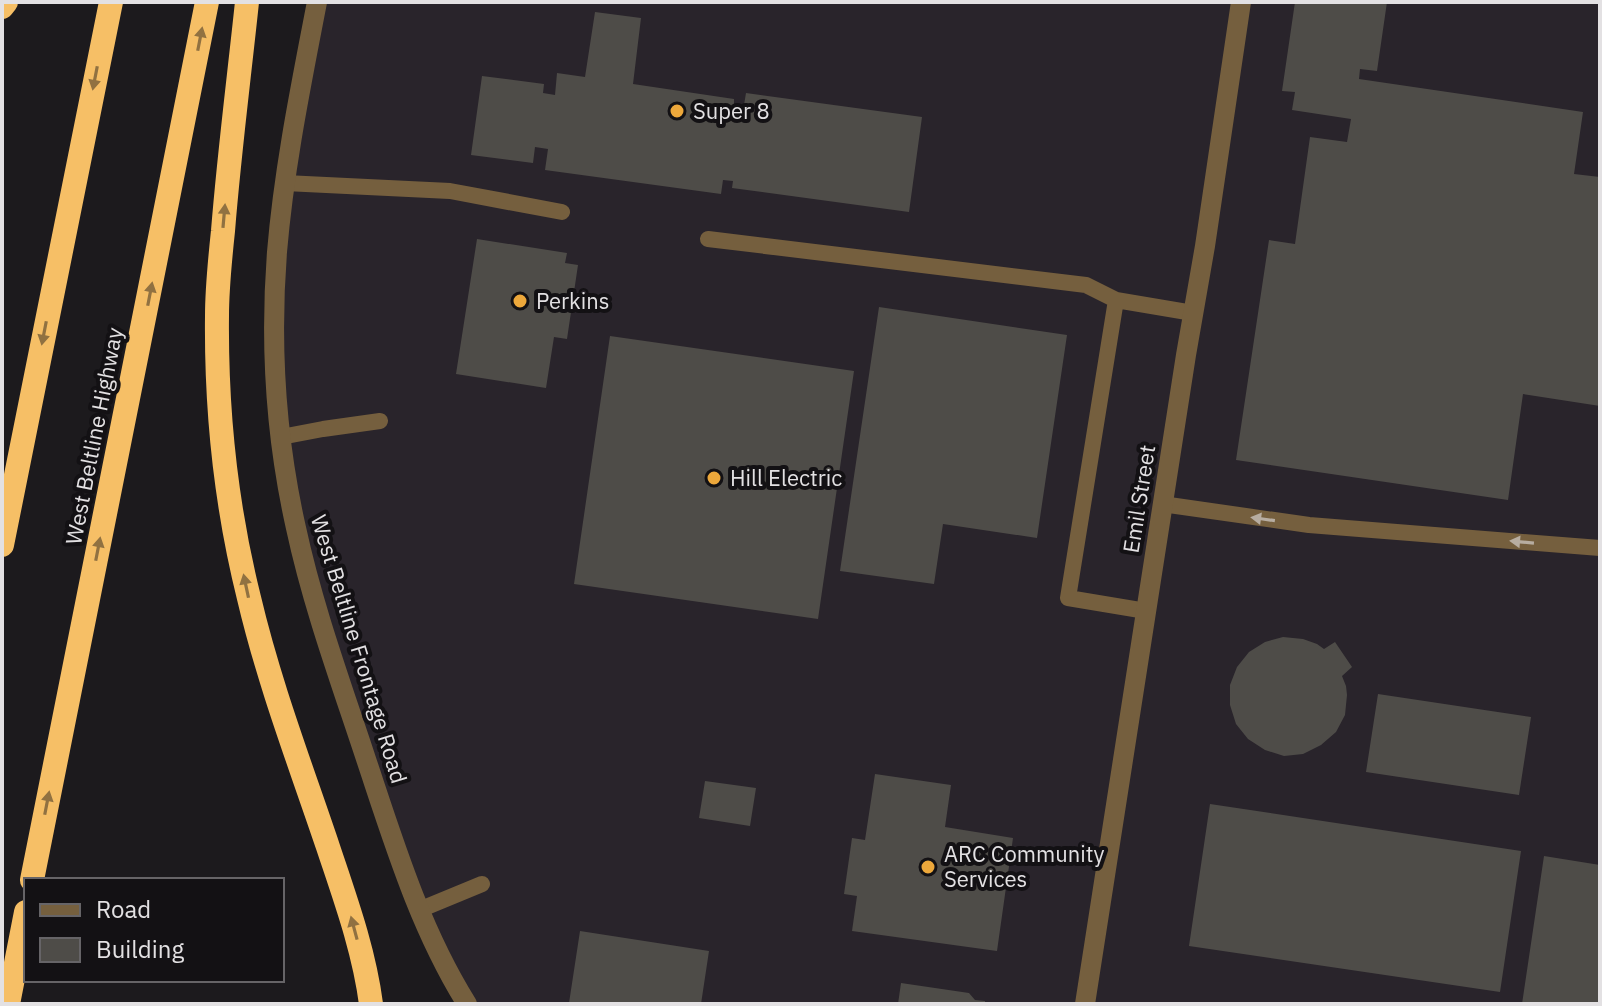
<svg xmlns="http://www.w3.org/2000/svg" width="1602" height="1006" viewBox="0 0 1602 1006" font-family="'IBM Plex Sans',sans-serif">
  <style>
    .built { fill: #29242b }
    .building { fill: #4e4c48 }
    .lines { fill: none; stroke-linecap: round; stroke-linejoin: round }
    .service { stroke: #755f3e; stroke-width: 16 }
    .minor { stroke: #755f3e; stroke-width: 20 }
    .tertiary { stroke: #755f3e; stroke-width: 20 }
    .motorway { stroke: #f6bf66; stroke-width: 24 }
    .oneway { fill: #907141 }
    .oneway2 { fill: #b7ada1 }
    .poi-dot { fill: #eda83b; stroke: #131114; stroke-width: 3 }
    .labels { text-anchor: middle; stroke-width: 8; stroke-linejoin: round; paint-order: stroke }
    .poi-label { font-size: 22px; fill: #e3e1e3; stroke: #131114; text-anchor: start }
    .street-label { font-size: 22px; fill: #e3e1e3; stroke: #131114 }
  </style>
  <rect width="100%" height="100%" fill="#1c1a1d"/>
  <path class="built" d="M 317,2 L 1600,2 L 1600,1004 L 467,1004 L 444,966 L 296,529 L 275,324 Z"/>
  <path class="building" d="M 1295,2 L 1387,2 L 1377,71 L 1360,69 L 1359,79 L 1583,112 L 1574,174 L 1600,177 L 1600,406 L 1523,394 L 1508,500 L 1236,460 L 1269,240 L 1295,244 L 1310,137 L 1347,142 L 1351,119 L 1292,110 L 1295,92 L 1282,91 Z
    M 595,12 L 641,18 L 633,84 L 734,99 L 734,104 L 744,105 L 746,93 L 922,117 L 909,212 L 732,188 L 733,181 L 723,180 L 721,194 L 545,170 L 548,149 L 535,147 L 533,163 L 471,155 L 482,76 L 544,84 L 543,93 L 555,95 L 557,73 L 585,77 Z
    M 477,239 L 567,253 L 565,263 L 578,265 L 567,339 L 554,337 L 546,388 L 456,374 Z
    M 879,307 L 1067,335 L 1037,538 L 943,524 L 934,584 L 840,571 Z
    M 610,336 L 854,371 L 818,619 L 574,584 Z
    M 1283,637 L 1303,639 L 1317,644 L 1324,649 L 1335,642 L 1352,667 L 1342,676 L 1346,686 L 1347,695 L 1345,715 L 1336,732 L 1321,745 L 1303,754 L 1284,756 L 1265,750 L 1248,739 L 1236,724 L 1230,705 L 1230,685 L 1237,667 L 1249,652 L 1265,642 Z
    M 1378,694 L 1531,717 L 1519,795 L 1366,772 Z
    M 875,774 L 951,785 L 945,827 L 1013,838 L 997,951 L 852,931 L 857,896 L 844,894 L 852,838 L 865,840 Z
    M 705,781 L 756,788 L 750,826 L 699,818 Z
    M 1210,804 L 1521,851 L 1500,992 L 1189,946 Z
    M 1544,856 L 1600,865 L 1600,1004 L 1522,1004 Z
    M 580,931 L 709,951 L 701,1004 L 569,1003 Z
    M 901,983 L 969,993 L 975,1000 L 985,1001 L 985,1004 L 898,1004 Z"/>
  <g class="lines">
    <path class="service" d="M 285,183 L 450,191 L 562,212
      M 708,239 L 1086,285 L 1116,300 L 1193,313
      M 1116,300 L 1068,598 L 1146,611
      M 281,437 L 323,429 L 380,421
      M 1162,504 L 1309,525 L 1600,548
      M 419,910 L 482,884"/>
    <path class="minor" d="M 1085,1004 L 1186,355 L 1205,246 L 1241,2"/>
    <path class="tertiary" d="M 317,2 C 301,85 284,168 277,252 C 270,343 276,439 296,528 C 313,607 341,683 366,759 C 394,843 420,929 467,1004"/>
    <path class="motorway" d="M 247,2 C 239,78 229,155 223,231 C 220,259 217,287 217,316 C 216,410 226,506 249,598 C 269,683 300,764 328,847 C 345,898 364,950 371,1004
      M 2,7 L 6,2
      M 2,545 L 111,2
      M 32,880 L 207,2
      M 8,1004 L 26,912"/>
  </g>
  <defs><path id="oneway-solid" d="M-6-.8H1V-3.2L6.5 0L1 3.2V.8H-6Z" transform="scale(2)"/></defs>
  <g class="oneway">
    <use href="#oneway-solid" transform="translate(200 39) rotate(-79)"/>
    <use href="#oneway-solid" transform="translate(95 78) rotate(101)"/>
    <use href="#oneway-solid" transform="translate(224 216) rotate(-85)"/>
    <use href="#oneway-solid" transform="translate(150 294) rotate(-79)"/>
    <use href="#oneway-solid" transform="translate(44 333) rotate(101)"/>
    <use href="#oneway-solid" transform="translate(98 549) rotate(-79)"/>
    <use href="#oneway-solid" transform="translate(246 586) rotate(-102)"/>
    <use href="#oneway-solid" transform="translate(47 803) rotate(-79)"/>
    <use href="#oneway-solid" transform="translate(354 928) rotate(-105)"/>
  </g>
  <g class="oneway2">
    <use href="#oneway-solid" transform="translate(1263 519) rotate(-172)"/>
    <use href="#oneway-solid" transform="translate(1522 542) rotate(-175)"/>
  </g>
  <g class="poi-dot">
    <circle cx="677" cy="111" r="8"/>
    <circle cx="520" cy="301" r="8"/>
    <circle cx="714" cy="478" r="8"/>
    <circle cx="928" cy="867" r="8"/>
  </g>
  <g class="labels">
    <g class="poi-label">
      <text x="693" y="119">Super 8</text>
      <text x="536" y="309">Perkins</text>
      <text x="730" y="486">Hill Electric</text>
      <text x="944" y="862">ARC Community<tspan x="944" dy="25">Services</tspan></text>
    </g>
    <g class="street-label">
      <text transform="translate(94 436) rotate(-79)" y="8">West Beltline Highway</text>
      <text transform="translate(1139 499) rotate(-81)" y="8">Emil Street</text>
      <text transform="translate(359 649) rotate(73)" y="8">West Beltline Frontage Road</text>
    </g>
  </g>
  <rect width="1602" height="1006" fill="none" stroke="#e3e1e3" stroke-width="8"/>
  <rect x="24" y="878" width="260" height="104" fill="#131114" stroke="#666467" stroke-width="2"/>
  <rect x="40" y="904" width="40" height="12" fill="#755f3e" stroke="#666467" stroke-width="2"/>
  <text x="96" y="918" font-size="24" fill="#e3e1e3">Road</text>
  <rect x="40" y="938" width="40" height="24" fill="#4e4c48" stroke="#666467" stroke-width="2"/>
  <text x="96" y="958" font-size="24" fill="#e3e1e3">Building</text>
</svg>
